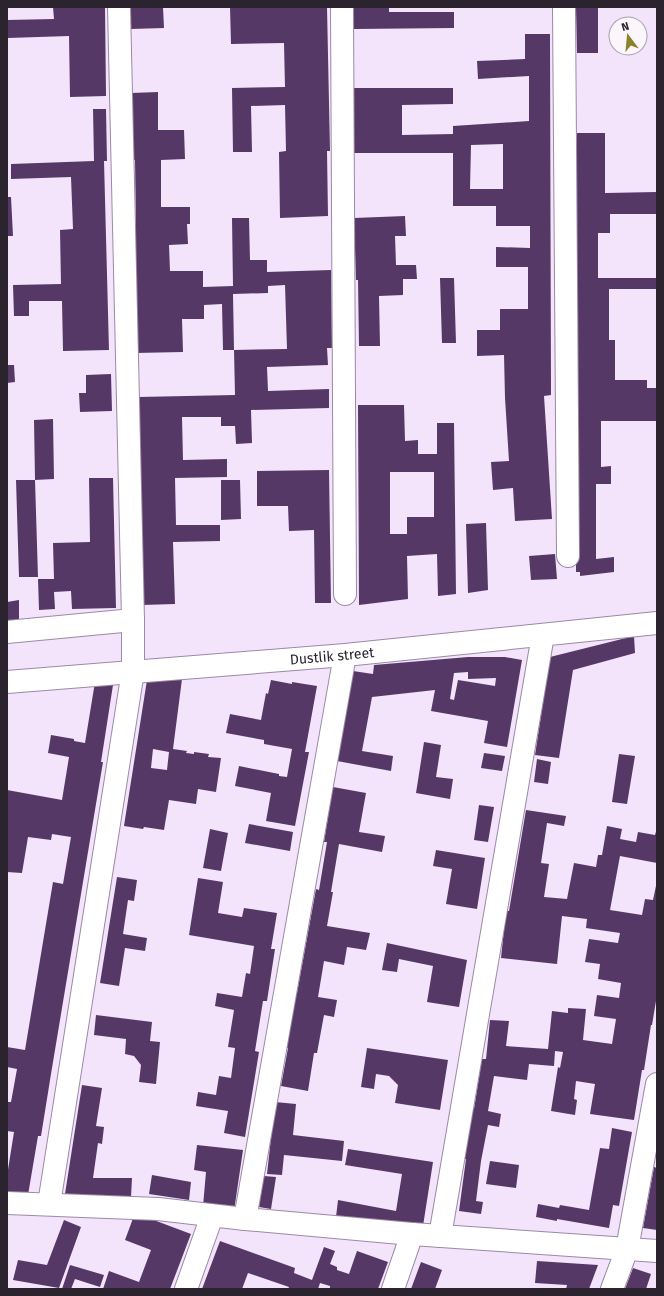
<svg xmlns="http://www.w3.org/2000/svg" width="664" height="1296" viewBox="0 0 664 1296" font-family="'Fira Sans',sans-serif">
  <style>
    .building { fill: #563867; fill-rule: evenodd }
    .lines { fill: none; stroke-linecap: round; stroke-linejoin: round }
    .minor-casing { stroke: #9b89a5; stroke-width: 24 }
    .minor { stroke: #fff; stroke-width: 22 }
    .labels { text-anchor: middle; stroke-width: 4; stroke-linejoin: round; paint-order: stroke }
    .street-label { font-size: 14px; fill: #2b242f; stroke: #faf6fc }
  </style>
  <rect width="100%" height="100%" fill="#f3e4fc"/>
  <path class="building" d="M 53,7 L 105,7 L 106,96 L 70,97 L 69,36 L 8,38 L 7,20 L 54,19 Z
    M 130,7 L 163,7 L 164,28 L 131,29 Z
    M 230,7 L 327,7 L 330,151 L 327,151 L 328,216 L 280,218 L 279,152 L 286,151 L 285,105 L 251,106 L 252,152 L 233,152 L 232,88 L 285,87 L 284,43 L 231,44 Z
    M 354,7 L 389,7 L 389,12 L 454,12 L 454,28 L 354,29 Z
    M 576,7 L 598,7 L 598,53 L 577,53 Z
    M 525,34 L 550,34 L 551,395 L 544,396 L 552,519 L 515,521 L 513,488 L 493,490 L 491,462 L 509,461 L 505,398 L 504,355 L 477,356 L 477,330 L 500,330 L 500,309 L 528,309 L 528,267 L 496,267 L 496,247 L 530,248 L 530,226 L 496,226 L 496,206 L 453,206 L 453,153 L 354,153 L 354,88 L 453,88 L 453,104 L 402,105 L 402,135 L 453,134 L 453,126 L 529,121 L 529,76 L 478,79 L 477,61 L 525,59 ZM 503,144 L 503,189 L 470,189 L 471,145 Z
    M 158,92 L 158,130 L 184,130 L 185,159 L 161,160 L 161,207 L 190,207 L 190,224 L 187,224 L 188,244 L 169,245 L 170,271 L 203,271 L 203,287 L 233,286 L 232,218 L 249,218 L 250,260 L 267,260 L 267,272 L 331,270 L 332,348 L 327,348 L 328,365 L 267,367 L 268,391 L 329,389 L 329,408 L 251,410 L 252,443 L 236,444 L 235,426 L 221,426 L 221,417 L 182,417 L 183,460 L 227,459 L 227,477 L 175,478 L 176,525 L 220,525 L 220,541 L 173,542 L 175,604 L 142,605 L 138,397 L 235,395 L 234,350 L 223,350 L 222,304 L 204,305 L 204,319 L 182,319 L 183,352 L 135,353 L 133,225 L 136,226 L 135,160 L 132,160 L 131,93 ZM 285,285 L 287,349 L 234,350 L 233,294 L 268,293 L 268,286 Z
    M 93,109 L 106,109 L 107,161 L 104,161 L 109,350 L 63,351 L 62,301 L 29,301 L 29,316 L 14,316 L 13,285 L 61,284 L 60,230 L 73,229 L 71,177 L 11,179 L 11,164 L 94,161 Z
    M 577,133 L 605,133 L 605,193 L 657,192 L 657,214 L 610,214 L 610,233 L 598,233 L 598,278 L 657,278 L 657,289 L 609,289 L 609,340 L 615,340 L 615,380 L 647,380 L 647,388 L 657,388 L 657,421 L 601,421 L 601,467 L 611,466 L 611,484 L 596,484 L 596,559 L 614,557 L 614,572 L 580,576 L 580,572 L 576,572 Z
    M 7,197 L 11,197 L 13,236 L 7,236 Z
    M 405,216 L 406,236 L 395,236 L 396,265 L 416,265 L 417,279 L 403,279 L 403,295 L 379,296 L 380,346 L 359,346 L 358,280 L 356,280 L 354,218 Z
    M 440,278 L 454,278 L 456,343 L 442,343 Z
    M 7,365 L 14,365 L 15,382 L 7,383 Z
    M 111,374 L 112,411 L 80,412 L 79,393 L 86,393 L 86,375 Z
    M 358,405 L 404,405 L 405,441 L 418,440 L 418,454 L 437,454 L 437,423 L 454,423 L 456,594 L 438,596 L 437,554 L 407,556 L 408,599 L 359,605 ZM 390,472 L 434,472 L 434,517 L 407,517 L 407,534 L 390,534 Z
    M 53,419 L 54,479 L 35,480 L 34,420 Z
    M 329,470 L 331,603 L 315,603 L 314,530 L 289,531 L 288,506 L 257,506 L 257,471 Z
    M 89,478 L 113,478 L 116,608 L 72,609 L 71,591 L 54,592 L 55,609 L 39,610 L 38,579 L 54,579 L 53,543 L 90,542 Z
    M 16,480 L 35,480 L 38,577 L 19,577 Z
    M 221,480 L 240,480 L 241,519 L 221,520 Z
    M 486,523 L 488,590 L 468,593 L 466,524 Z
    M 555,554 L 557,579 L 531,580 L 529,556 Z
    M 19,600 L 19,620 L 7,621 L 7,602 Z
    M 634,636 L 635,653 L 573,670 L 559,758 L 535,755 L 550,657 Z
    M 468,657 L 505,657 L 522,660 L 507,747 L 484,743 L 488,721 L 431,711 L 435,690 L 372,697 L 362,751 L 393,756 L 391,771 L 337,761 L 353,671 L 373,674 L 374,665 ZM 468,672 L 468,679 L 496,678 L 495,686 L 458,680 L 454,700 L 450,699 L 454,673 Z
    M 182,679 L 173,749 L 187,751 L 186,753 L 194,754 L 194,752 L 209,754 L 208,757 L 221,758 L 216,792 L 198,789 L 196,804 L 169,800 L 164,830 L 144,827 L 143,829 L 124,826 L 147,680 ZM 153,749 L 169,752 L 167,770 L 151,768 Z
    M 271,680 L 292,684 L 292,682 L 317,686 L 305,752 L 309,752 L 295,826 L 266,821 L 271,793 L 235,786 L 239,766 L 279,774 L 279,776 L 287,777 L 292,749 L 264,744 L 264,740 L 226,733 L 230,714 L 261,720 L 266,693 L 268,694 Z
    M 95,682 L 113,685 L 101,762 L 103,762 L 51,1074 L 41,1136 L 38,1136 L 28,1195 L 7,1192 L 7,1176 L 14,1132 L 7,1131 L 7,1102 L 11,1102 L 17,1069 L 7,1067 L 7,1047 L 25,1050 L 53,882 L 63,884 L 71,837 L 52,834 L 51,840 L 28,837 L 22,873 L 7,872 L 7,790 L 62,800 L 69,757 L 48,753 L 51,735 L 74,739 L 74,741 L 85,743 Z
    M 424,742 L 441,745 L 436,777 L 453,779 L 450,799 L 416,793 Z
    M 484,753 L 505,756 L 502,771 L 481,768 Z
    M 619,754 L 635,756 L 627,804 L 612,802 Z
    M 537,759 L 551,762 L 548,784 L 534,782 Z
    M 333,787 L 366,793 L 359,832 L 385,836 L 382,852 L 339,844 L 331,892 L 333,892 L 327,926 L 370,933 L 366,950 L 347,947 L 344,965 L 324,961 L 318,997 L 337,1000 L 334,1017 L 324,1015 L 317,1053 L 314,1053 L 308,1091 L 281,1086 L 288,1048 L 286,1048 L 295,993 L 297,993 L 316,889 L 319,890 L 327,842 L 324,842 Z
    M 479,805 L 494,807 L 488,842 L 474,840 Z
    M 526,810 L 566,816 L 564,826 L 547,823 L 541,863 L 549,864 L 544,897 L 567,899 L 574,863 L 596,867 L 598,855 L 602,855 L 607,826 L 622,829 L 620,839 L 636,842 L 638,832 L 655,835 L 657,828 L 657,863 L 620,856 L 610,910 L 642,915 L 645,899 L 653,900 L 657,881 L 657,995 L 652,1025 L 651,1025 L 644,1070 L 642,1070 L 634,1120 L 590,1114 L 595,1084 L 576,1081 L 574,1099 L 577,1100 L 575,1115 L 551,1111 L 558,1067 L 560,1068 L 563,1052 L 555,1051 L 554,1066 L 529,1064 L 527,1080 L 494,1076 L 488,1111 L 501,1114 L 499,1127 L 488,1125 L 481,1161 L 476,1201 L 483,1202 L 481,1214 L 459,1211 L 466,1159 L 463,1159 L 472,1108 L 474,1109 L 482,1059 L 486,1059 L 490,1020 L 509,1021 L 506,1046 L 548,1049 L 552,1011 L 568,1013 L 568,1008 L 586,1009 L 583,1040 L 612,1044 L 616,1019 L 594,1016 L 597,995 L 619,998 L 621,983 L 598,979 L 600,964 L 585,962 L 589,939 L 618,943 L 620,933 L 586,928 L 587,919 L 562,916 L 557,964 L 501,958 L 506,911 L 509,911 Z
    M 249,824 L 293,832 L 290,851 L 245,843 Z
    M 210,829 L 228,833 L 221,871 L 203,868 Z
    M 436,850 L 485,858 L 477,909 L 446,904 L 452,869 L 433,866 Z
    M 117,877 L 137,880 L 134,901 L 128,900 L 123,934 L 147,938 L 145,951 L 125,948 L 119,986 L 100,983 Z
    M 198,878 L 223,882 L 218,913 L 242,917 L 244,908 L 277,913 L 271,949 L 275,949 L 267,1001 L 263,1001 L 255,1051 L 259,1052 L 245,1137 L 224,1133 L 228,1111 L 196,1106 L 198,1092 L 216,1095 L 219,1076 L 231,1078 L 235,1048 L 228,1047 L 234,1010 L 215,1006 L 217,993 L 242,997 L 246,973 L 250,974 L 254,946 L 189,935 Z
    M 387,943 L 467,960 L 459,1007 L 427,1002 L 433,966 L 399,959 L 397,972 L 382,970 Z
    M 96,1015 L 152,1022 L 150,1041 L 160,1042 L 156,1084 L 139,1082 L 141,1065 L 134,1056 L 125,1054 L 126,1039 L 94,1035 Z
    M 367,1048 L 448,1060 L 440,1110 L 395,1103 L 398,1085 L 389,1076 L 376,1074 L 374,1089 L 361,1087 Z
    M 82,1085 L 102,1088 L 96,1126 L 104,1127 L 102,1144 L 98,1143 L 93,1178 L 132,1178 L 131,1197 L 90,1197 L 65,1194 Z
    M 275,1102 L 296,1104 L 293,1135 L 344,1141 L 342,1161 L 284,1155 L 282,1175 L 267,1174 Z
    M 612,1128 L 632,1132 L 619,1206 L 613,1205 L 609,1228 L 557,1219 L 557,1221 L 536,1217 L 538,1204 L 559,1208 L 560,1205 L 589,1210 L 600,1148 L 609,1149 Z
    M 197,1145 L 243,1150 L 234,1211 L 203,1206 L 206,1172 L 194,1170 Z
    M 348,1149 L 433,1162 L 423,1226 L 336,1217 L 338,1200 L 396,1211 L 402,1174 L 345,1165 Z
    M 490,1161 L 519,1165 L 516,1188 L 486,1184 Z
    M 654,1167 L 657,1168 L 657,1230 L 643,1228 Z
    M 152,1175 L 191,1182 L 189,1200 L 149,1194 Z
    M 264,1176 L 276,1177 L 271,1209 L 259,1207 Z
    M 135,1213 L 191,1234 L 170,1289 L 103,1289 L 109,1271 L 139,1282 L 151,1250 L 125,1240 Z
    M 64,1220 L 81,1227 L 59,1288 L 13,1280 L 18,1260 L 47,1265 Z
    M 220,1241 L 295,1268 L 294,1273 L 312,1280 L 324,1247 L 335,1251 L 330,1264 L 337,1267 L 337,1270 L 349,1274 L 357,1251 L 388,1262 L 378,1289 L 330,1289 L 330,1286 L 320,1283 L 318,1289 L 288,1289 L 289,1287 L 248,1273 L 242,1289 L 202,1289 Z
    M 537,1261 L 598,1265 L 589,1289 L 566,1289 L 567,1285 L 535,1283 Z
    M 421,1262 L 442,1270 L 435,1289 L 411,1289 Z
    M 70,1265 L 104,1275 L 100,1287 L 75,1279 L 71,1289 L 62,1289 Z
    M 633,1268 L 651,1274 L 646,1289 L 625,1289 Z"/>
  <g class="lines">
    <g class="minor-casing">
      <g id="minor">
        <path d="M 342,7 L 345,594"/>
        <path d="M 564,7 L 568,556"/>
        <path d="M 7,632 L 133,620 L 119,7"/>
        <path id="s1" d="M 7,682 L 345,655 L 657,623"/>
        <path d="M 7,1203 L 158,1209 L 245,1219 L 412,1234 L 657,1251"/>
        <path d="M 49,1204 L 133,671 L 133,620"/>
        <path d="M 245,1219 L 345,655"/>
        <path d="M 440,1236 L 543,635"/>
        <path d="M 186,1289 L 212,1216"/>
        <path d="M 393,1289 L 412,1234"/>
        <path d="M 612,1289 L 627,1249 L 657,1084"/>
      </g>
    </g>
    <use href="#minor" class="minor"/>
  </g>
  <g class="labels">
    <g class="street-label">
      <text dy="5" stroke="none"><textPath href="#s1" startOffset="326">Dustlik street</textPath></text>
    </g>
  </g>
  <rect width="664" height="1296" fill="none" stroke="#2b242f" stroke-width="16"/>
  <g transform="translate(628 36) rotate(344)"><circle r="19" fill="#faf6fc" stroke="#a7a2aa"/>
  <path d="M0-3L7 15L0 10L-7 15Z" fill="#8c822a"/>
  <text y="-6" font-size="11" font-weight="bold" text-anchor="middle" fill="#2b242f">N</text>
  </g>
</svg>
